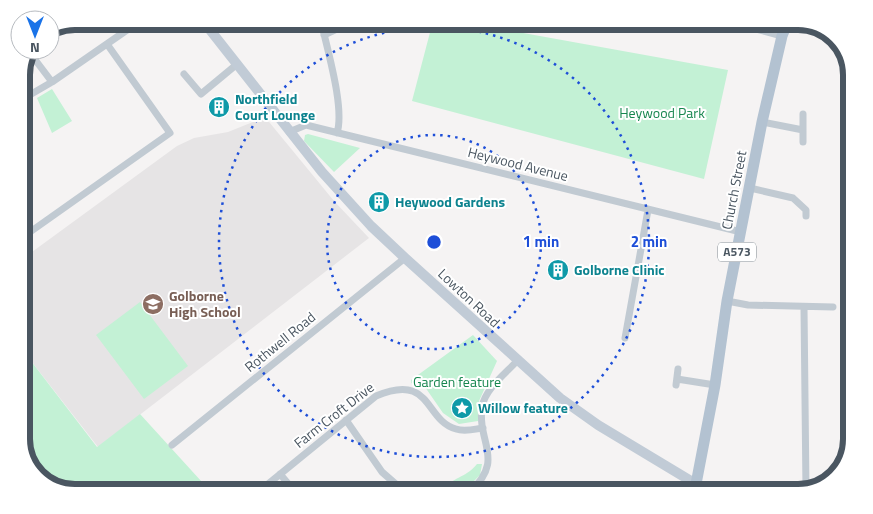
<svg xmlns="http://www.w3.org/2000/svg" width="873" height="514" viewBox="0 0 873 514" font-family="'Titillium Web',sans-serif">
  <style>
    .education { fill: #e6e4e5 }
    .green { fill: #c3f1d5 }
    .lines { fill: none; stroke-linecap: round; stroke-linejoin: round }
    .street { stroke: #c1cad2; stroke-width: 7 }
    .secondary { stroke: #c1cbd6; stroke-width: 10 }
    .primary { stroke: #b3c2d1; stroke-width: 11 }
    .rail { stroke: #b5b8bd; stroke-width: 2.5 }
    .ring { fill: none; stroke: #1d4ed8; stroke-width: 2.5; stroke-dasharray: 2.5 5 }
    .labels { text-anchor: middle; stroke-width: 4; stroke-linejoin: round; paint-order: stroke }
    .shield { fill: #fff; stroke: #808990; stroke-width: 1 }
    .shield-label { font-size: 12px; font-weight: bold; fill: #4a5661 }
    .culture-label { font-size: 14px; font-weight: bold; fill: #0d838f; stroke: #fff; text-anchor: start }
    .park-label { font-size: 14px; fill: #17864f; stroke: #fff }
    .street-label { font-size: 14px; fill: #4a5661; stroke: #fff }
    .education-label { font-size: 14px; font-weight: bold; fill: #785e54; stroke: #fff; text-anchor: start }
    .rim { fill: none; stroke: #4a5661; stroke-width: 6 }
    .centre { fill: #1d4ed8; stroke: #fff; stroke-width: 2.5 }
    .ring-label { font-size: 15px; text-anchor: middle; font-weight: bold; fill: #1d4ed8; stroke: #fff; stroke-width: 4; stroke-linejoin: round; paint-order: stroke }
  </style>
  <rect width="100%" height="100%" fill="#f5f3f3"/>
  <path class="education" d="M 265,117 L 334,201 L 369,238 L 98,447 L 21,348 L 21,260 L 177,146 L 194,138 L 228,132 Z"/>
  <path class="green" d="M 433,21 L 456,21 L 728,70 L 704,179 L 412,101 Z
    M 52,89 L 72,121 L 52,133 L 37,98 Z
    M 308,134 L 360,148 L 334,172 L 304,141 L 305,135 Z
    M 140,302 L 188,366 L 144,399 L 96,335 Z
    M 473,335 L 497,361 L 479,401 L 478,421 L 459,424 L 443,413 L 425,387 L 411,383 L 411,380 Z
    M 21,348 L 97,447 L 140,414 L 212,493 L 75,493 L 48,485 L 29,466 L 21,442 Z
    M 477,464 L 482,464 L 480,475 L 462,493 L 442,493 C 454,474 464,480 477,464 Z"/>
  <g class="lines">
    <path class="street" d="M 110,21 L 122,33
      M 321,21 C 327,49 345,108 337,133
      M 726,21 L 782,36
      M 324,35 L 354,21
      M 30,53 L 52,82
      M 184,74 L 201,94 L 236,65
      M 21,100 L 52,82 L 140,21
      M 803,114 L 803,142
      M 762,122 L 803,130
      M 289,132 L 306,125 L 741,232
      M 750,188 L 793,198 L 806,210 L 806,216
      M 21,219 L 30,232 L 170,133 L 107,44
      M 727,301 L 748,305 L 833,307
      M 804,307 L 806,491
      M 625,338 L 648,210
      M 677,379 L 715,385
      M 676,385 L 678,369
      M 346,420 L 382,472 L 406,493
      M 172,445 L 405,258
      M 280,474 L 296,493
      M 257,493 L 376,396 C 432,372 424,420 456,429 C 465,432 475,429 483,428
      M 469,493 C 506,459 477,444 482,407 C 485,389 506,373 517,361"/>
    <path class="secondary" d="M 203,21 L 322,172 L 371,226 L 405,258 L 560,398 L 598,425 L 696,484"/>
    <path class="primary" d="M 699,493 L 696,484 L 715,385 L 727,301 L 762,122 L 782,36 L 788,21"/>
    <path class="rail" d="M 850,66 L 852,231"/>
  </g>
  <g class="ring">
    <circle cx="434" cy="242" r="107"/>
    <circle cx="434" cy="242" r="215"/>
  </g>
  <defs>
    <g id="building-disc" transform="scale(1.125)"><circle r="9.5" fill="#0f9aa8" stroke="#fff"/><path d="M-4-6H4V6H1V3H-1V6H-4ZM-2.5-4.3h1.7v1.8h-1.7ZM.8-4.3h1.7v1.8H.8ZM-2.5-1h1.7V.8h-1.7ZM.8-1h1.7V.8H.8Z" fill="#fff"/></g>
    <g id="school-disc" transform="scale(1.125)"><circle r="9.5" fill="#8d6e63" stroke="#fff"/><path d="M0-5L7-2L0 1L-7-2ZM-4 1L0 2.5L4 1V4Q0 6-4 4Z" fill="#fff"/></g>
    <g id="sight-disc" transform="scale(1.125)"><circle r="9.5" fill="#0f9aa8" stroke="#fff"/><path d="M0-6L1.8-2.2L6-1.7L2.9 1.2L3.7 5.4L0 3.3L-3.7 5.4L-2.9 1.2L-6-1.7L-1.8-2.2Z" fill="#fff"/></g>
  </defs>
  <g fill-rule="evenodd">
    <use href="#building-disc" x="219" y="107"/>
    <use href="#building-disc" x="379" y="202"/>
    <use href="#building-disc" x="558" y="270"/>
    <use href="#school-disc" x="153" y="304"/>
    <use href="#sight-disc" x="462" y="408"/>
  </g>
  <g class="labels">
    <rect class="shield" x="718" y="242.5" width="38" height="19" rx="4"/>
    <g class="shield-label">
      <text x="737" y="256">A573</text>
    </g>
    <g class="culture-label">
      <text x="235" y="104">Northfield<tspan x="235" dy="16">Court Lounge</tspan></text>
      <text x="395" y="207">Heywood Gardens</text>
      <text x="574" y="275">Golborne Clinic</text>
      <text x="478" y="413">Willow feature</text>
    </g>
    <g class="park-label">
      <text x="662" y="118">Heywood Park</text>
      <text x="457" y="387">Garden feature</text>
    </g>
    <g class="street-label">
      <text transform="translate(518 164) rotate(14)" y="5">Heywood Avenue</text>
      <text transform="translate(734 190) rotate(-79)" y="5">Church Street</text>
      <text transform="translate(469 298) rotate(43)" y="5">Lowton Road</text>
      <text transform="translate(280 342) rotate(-39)" y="5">Rothwell Road</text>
      <text transform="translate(334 415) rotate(-38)" y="5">Farm Croft Drive</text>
    </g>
    <g class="education-label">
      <text x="169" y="301">Golborne<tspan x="169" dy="16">High School</tspan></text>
    </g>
  </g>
  <path d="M0 0H873V514H0ZM75 30H798A45 45 0 0 1 843 75V439A45 45 0 0 1 798 484H75A45 45 0 0 1 30 439V75A45 45 0 0 1 75 30Z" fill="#fff" fill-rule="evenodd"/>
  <path class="rim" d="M75 30H798A45 45 0 0 1 843 75V439A45 45 0 0 1 798 484H75A45 45 0 0 1 30 439V75A45 45 0 0 1 75 30Z"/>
  <circle cx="434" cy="242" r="8" class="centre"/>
  <g class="ring-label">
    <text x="541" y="247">1 min</text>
    <text x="649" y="247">2 min</text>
  </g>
  <g transform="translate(35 35) rotate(180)"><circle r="24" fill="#ffffff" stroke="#b7bbc0"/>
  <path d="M0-4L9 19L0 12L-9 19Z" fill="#1a73e8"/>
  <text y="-8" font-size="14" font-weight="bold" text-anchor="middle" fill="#4a5661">N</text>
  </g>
</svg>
